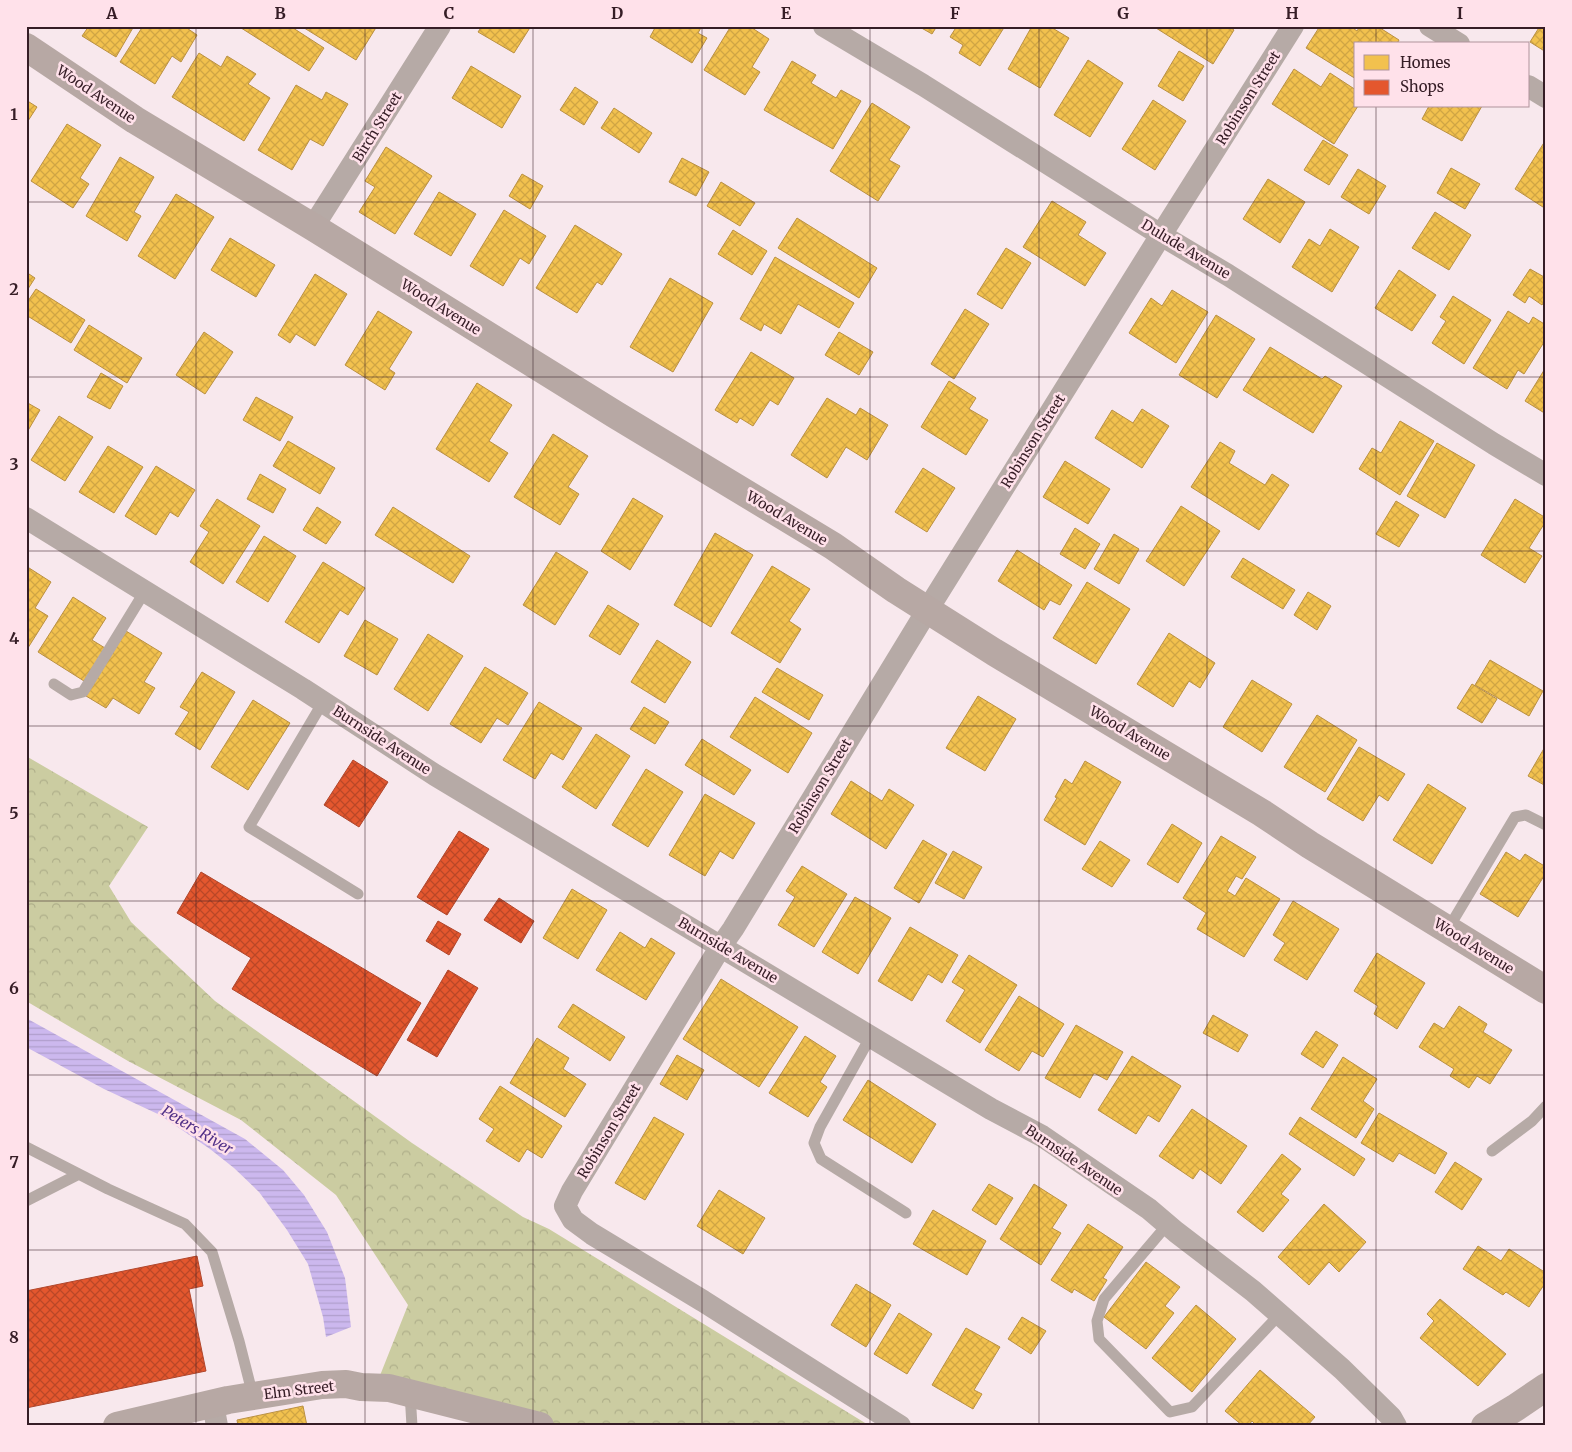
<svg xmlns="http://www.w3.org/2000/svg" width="1572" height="1452" viewBox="0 0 1572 1452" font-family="Merriweather,serif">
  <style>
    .forest { fill: url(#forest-crowns) }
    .water { fill: url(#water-rules) }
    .homes { fill: url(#homes-cross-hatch); stroke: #ba9042 }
    .shops { fill: url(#shops-cross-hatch); stroke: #b0462c }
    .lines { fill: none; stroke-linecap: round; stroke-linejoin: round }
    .lane { stroke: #b6aaa6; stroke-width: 11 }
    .street { stroke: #b6aaa6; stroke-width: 22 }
    .secondary { stroke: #b7a8a4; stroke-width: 28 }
    .grid { fill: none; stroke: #361d26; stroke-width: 1; stroke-opacity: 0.55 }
    .labels { text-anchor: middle; stroke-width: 5; stroke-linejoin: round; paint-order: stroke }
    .street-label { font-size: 14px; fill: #361d26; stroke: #ffe1ea }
    .water-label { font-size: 15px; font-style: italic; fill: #523188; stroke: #ffe1ea }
    .neatline { fill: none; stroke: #361d26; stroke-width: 2 }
    .grid-label { font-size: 16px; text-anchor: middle; font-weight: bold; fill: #361d26 }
  </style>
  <defs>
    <pattern id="forest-crowns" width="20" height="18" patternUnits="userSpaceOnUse" patternTransform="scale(1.25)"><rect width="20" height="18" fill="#cbcca1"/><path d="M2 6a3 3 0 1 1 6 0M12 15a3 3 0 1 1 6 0" fill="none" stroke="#afaf8a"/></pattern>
    <pattern id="water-rules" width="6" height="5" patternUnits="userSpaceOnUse" patternTransform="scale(1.25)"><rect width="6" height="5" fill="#ccb8ee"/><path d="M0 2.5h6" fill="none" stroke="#b09ecc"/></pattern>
    <pattern id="homes-cross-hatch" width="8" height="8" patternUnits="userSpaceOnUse" patternTransform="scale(1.25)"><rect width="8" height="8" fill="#f2c14e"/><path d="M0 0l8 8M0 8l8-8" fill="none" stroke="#d0a544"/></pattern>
    <pattern id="shops-cross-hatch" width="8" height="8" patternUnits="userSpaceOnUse" patternTransform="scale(1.25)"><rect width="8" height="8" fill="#e4572e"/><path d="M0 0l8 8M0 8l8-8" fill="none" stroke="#ba4727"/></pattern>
  </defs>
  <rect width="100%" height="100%" fill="#f8e8ed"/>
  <path class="forest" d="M 26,756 L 148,827 L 109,886 L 131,922 L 215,1001 L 412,1143 L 523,1217 L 549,1229 L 870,1426 L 563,1426 L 424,1390 L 377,1383 L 408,1305 L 336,1195 L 241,1120 L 128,1061 L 26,1001 Z"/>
  <path class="water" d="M 26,1018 L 245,1139 L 283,1170 L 304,1195 L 327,1232 L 345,1278 L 351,1327 L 326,1337 L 323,1317 L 308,1264 L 287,1230 L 259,1192 L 234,1168 L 210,1149 L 160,1115 L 104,1089 L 26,1047 Z"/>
  <path class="homes" d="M 89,26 L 134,26 L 116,57 L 82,36 Z
    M 143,26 L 184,26 L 197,35 L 181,62 L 172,56 L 155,84 L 120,62 Z
    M 238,26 L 290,26 L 324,48 L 309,71 Z
    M 301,26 L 377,26 L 356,60 Z
    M 482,26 L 531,26 L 514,53 L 478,32 Z
    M 656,26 L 702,26 L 698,33 L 707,38 L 692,63 L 650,37 Z
    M 731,26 L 749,26 L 769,39 L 752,67 L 760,72 L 745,95 L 704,70 Z
    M 918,26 L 937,26 L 932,34 Z
    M 957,26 L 1005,26 L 980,66 L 959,53 L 963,45 L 950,37 Z
    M 1032,26 L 1049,26 L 1069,38 L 1040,88 L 1008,69 Z
    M 1157,26 L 1228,26 L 1234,30 L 1213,64 L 1156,28 Z
    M 1320,26 L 1350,26 L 1357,31 L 1360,26 L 1377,26 L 1399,40 L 1397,44 L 1356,44 L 1356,79 L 1306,48 Z
    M 1540,26 L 1546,26 L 1546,52 L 1530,42 Z
    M 1179,51 L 1204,66 L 1183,101 L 1158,86 Z
    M 199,53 L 221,67 L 227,56 L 256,74 L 248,84 L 270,98 L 244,141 L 172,97 Z
    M 1088,60 L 1123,83 L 1090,137 L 1054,115 Z
    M 792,61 L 816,75 L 811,83 L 836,98 L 841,90 L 861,101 L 833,149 L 764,110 Z
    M 471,66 L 521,96 L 502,128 L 452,98 Z
    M 1294,69 L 1321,87 L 1330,73 L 1356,90 L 1356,106 L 1358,106 L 1334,144 L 1272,104 Z
    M 296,85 L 322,100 L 326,92 L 348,104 L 323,146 L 310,139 L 292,170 L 258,150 Z
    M 575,87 L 598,102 L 584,125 L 560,110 Z
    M 26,100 L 37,107 L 26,124 Z
    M 1153,100 L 1186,121 L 1155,170 L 1122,149 Z
    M 872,103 L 910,127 L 889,160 L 900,166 L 878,201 L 830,171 Z
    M 1429,106 L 1482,106 L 1462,141 L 1422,119 Z
    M 614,108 L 652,133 L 639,153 L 601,128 Z
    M 67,124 L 101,145 L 80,178 L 89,184 L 73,208 L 31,181 Z
    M 1323,140 L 1348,155 L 1329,185 L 1304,170 Z
    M 1545,141 L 1546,142 L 1546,209 L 1515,189 Z
    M 386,147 L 432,176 L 395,234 L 359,212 L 375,187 L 365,181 Z
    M 120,157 L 154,177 L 134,212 L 141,216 L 127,241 L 86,216 Z
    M 682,158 L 709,172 L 696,196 L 669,182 Z
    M 1451,168 L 1480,184 L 1465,209 L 1437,193 Z
    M 1358,169 L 1386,186 L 1369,214 L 1341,197 Z
    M 522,174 L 543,186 L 530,209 L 509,196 Z
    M 1268,179 L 1305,202 L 1280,243 L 1243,219 Z
    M 721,182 L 755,203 L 740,226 L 707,206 Z
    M 439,192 L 476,214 L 451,256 L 414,234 Z
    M 176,194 L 214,217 L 175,279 L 138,256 Z
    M 1052,201 L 1086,222 L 1078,235 L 1106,253 L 1085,286 L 1023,247 Z
    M 504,210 L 546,236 L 529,264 L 520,258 L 503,286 L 470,266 Z
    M 1435,212 L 1471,235 L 1449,270 L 1412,248 Z
    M 797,218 L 877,268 L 859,298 L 778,248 Z
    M 575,225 L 622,254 L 602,285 L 597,282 L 577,313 L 536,288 Z
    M 1330,229 L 1359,247 L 1332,292 L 1292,267 L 1309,239 L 1320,246 Z
    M 733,230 L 767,251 L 752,275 L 718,254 Z
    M 230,238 L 275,265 L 256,297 L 211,270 Z
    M 1006,248 L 1031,263 L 1002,309 L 977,294 Z
    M 775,257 L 854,303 L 839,328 L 798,304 L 781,334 L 764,324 L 761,331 L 740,319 Z
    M 1530,269 L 1546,278 L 1546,299 L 1542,305 L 1529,296 L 1525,303 L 1513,295 Z
    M 1399,270 L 1436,295 L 1412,331 L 1375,308 Z
    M 26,272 L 35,278 L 26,292 Z
    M 315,274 L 347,294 L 315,346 L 296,334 L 290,343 L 278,335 Z
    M 670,278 L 713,303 L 673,372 L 630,347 Z
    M 36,289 L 85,320 L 71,343 L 26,315 L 26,304 Z
    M 1172,290 L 1208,312 L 1176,363 L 1129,333 L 1151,298 L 1162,306 Z
    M 1453,296 L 1491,320 L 1464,364 L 1432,343 L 1446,321 L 1440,317 Z
    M 965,309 L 989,324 L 954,379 L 931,364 Z
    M 378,311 L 412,332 L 389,369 L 395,373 L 385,390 L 345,365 Z
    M 1508,311 L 1529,324 L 1533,317 L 1546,325 L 1546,339 L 1524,374 L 1518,370 L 1507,389 L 1473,368 Z
    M 1216,315 L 1255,339 L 1217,398 L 1179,375 Z
    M 89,325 L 142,358 L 127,383 L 74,350 Z
    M 204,332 L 233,352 L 205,394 L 176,375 Z
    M 839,332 L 873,352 L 859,375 L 825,355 Z
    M 1270,347 L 1322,379 L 1325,376 L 1342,386 L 1313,433 L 1243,390 Z
    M 751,352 L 794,378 L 778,405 L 770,400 L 753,426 L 740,418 L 737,423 L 715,410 Z
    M 1546,367 L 1546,414 L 1525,401 Z
    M 101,373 L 123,386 L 110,409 L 87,397 Z
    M 949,381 L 976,398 L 969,409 L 988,420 L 966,455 L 921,427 Z
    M 477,383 L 512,405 L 489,441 L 508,453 L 489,482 L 436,449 Z
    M 256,397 L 293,417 L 280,441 L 243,420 Z
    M 827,398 L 856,415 L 860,408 L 888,425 L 867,460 L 846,447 L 827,478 L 791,455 Z
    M 26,402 L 40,410 L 26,434 Z
    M 1142,409 L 1169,426 L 1142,468 L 1095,438 L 1112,410 L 1133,423 Z
    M 59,416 L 93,437 L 65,481 L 31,460 Z
    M 1400,421 L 1434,441 L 1400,495 L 1359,469 L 1372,448 L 1381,453 Z
    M 553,434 L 588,456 L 568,487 L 579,494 L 560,525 L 514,497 Z
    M 288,441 L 335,468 L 320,494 L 273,466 Z
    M 1220,442 L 1235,451 L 1229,463 L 1265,485 L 1272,474 L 1289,485 L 1259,530 L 1191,487 Z
    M 1437,443 L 1475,465 L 1445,518 L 1407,496 Z
    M 108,446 L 143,467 L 114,513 L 79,492 Z
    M 1065,461 L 1110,489 L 1088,524 L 1043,497 Z
    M 156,466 L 195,490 L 178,517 L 170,512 L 156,535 L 125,516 Z
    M 923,468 L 955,488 L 927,532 L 895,512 Z
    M 260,474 L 286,489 L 273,513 L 247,499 Z
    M 633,498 L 663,516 L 630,570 L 601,551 Z
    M 217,499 L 260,526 L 223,584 L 190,562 L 209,532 L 200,526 Z
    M 1515,499 L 1546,518 L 1546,521 L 1529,548 L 1542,556 L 1525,583 L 1481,555 Z
    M 1396,501 L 1419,515 L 1399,547 L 1376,534 Z
    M 1181,506 L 1220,531 L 1184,586 L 1146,561 Z
    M 317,507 L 341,522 L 326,544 L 303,530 Z
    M 393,507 L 470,556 L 453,583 L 375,535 Z
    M 1075,528 L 1100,544 L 1085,569 L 1060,554 Z
    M 715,533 L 753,555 L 711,627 L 674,605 Z
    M 1114,534 L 1139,549 L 1119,584 L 1094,569 Z
    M 264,536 L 296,556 L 268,602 L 236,582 Z
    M 1017,550 L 1072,585 L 1060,605 L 1050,600 L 1044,610 L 998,581 Z
    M 556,552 L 588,572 L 555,625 L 523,605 Z
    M 1243,558 L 1295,590 L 1283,609 L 1231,577 Z
    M 323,562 L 365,588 L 348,615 L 340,610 L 319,643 L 285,622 Z
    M 26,566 L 51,582 L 35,608 L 48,616 L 26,651 Z
    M 772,566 L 810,589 L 789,621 L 801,629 L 780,663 L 731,633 Z
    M 1087,582 L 1130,609 L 1096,664 L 1053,638 Z
    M 1308,592 L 1331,606 L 1317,630 L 1294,615 Z
    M 73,597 L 106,618 L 92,640 L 105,648 L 84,681 L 38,652 Z
    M 608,605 L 639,624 L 620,655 L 589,636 Z
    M 365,620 L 398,639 L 377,675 L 344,656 Z
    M 126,631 L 162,653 L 144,682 L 155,688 L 139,714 L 113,698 L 106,708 L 86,696 Z
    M 1169,633 L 1215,663 L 1200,688 L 1189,681 L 1173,707 L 1137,684 Z
    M 428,634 L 463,656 L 428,711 L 394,689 Z
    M 657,640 L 691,662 L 665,703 L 631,682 Z
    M 1490,660 L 1543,691 L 1529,716 L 1475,685 Z
    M 485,667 L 528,693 L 508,725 L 497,718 L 481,743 L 450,724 Z
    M 777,668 L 823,695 L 809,720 L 762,692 Z
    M 202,672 L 235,692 L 200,750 L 175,734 L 189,712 L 180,707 Z
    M 1252,680 L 1292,704 L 1262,752 L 1223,727 Z
    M 1472,684 L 1497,699 L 1482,723 L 1457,708 Z
    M 978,696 L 1016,719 L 985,771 L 946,748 Z
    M 755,697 L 812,733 L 788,773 L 730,737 Z
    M 253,700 L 290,723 L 248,790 L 211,767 Z
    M 539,702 L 582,728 L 563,760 L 551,753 L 535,779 L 503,760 Z
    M 644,707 L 669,722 L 655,744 L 630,729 Z
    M 1317,715 L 1357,740 L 1325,792 L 1284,767 Z
    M 596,734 L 630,756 L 596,809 L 562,787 Z
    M 702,739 L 751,770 L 734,795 L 685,765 Z
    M 1546,745 L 1546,786 L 1528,776 Z
    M 1359,747 L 1405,774 L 1388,801 L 1379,795 L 1363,821 L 1327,799 Z
    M 1085,761 L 1121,782 L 1085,845 L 1044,820 L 1057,798 L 1055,797 L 1065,779 L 1072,784 Z
    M 646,769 L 683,792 L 648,847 L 612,825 Z
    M 851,781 L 882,801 L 889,789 L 914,805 L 886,849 L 831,814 Z
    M 1428,784 L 1466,808 L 1432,864 L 1393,840 Z
    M 705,794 L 755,823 L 733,859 L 720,851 L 705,876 L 669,855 Z
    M 1172,824 L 1202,843 L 1178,883 L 1147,864 Z
    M 1221,836 L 1256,857 L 1242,879 L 1236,876 L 1227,891 L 1235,896 L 1246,878 L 1280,899 L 1244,957 L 1197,929 L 1206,913 L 1183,898 Z
    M 923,840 L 947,854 L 919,903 L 894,888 Z
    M 1100,841 L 1130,860 L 1112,887 L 1082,869 Z
    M 953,851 L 982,867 L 964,899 L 935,883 Z
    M 1506,852 L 1520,861 L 1525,854 L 1546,867 L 1546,873 L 1518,917 L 1480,894 Z
    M 802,866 L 847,894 L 814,947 L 778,925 L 795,897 L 786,891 Z
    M 572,889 L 607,910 L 578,959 L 543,938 Z
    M 855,897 L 891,918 L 858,974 L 822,952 Z
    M 1293,901 L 1339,929 L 1307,980 L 1274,960 L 1285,943 L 1273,935 Z
    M 910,927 L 958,955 L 942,983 L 928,974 L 912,1001 L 878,981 Z
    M 620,932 L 645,948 L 651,938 L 675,953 L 646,1000 L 596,970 Z
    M 1377,953 L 1425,983 L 1397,1029 L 1374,1014 L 1378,1006 L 1354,991 Z
    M 969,955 L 1017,985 L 980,1043 L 946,1021 L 965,990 L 952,982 Z
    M 721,979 L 798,1027 L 759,1087 L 683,1039 Z
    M 1019,996 L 1064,1024 L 1043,1057 L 1032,1051 L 1019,1071 L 985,1050 Z
    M 573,1004 L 625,1037 L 610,1061 L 558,1027 Z
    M 1459,1006 L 1487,1024 L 1483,1032 L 1512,1050 L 1490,1084 L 1477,1076 L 1469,1088 L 1450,1076 L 1454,1069 L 1419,1047 L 1434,1023 L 1444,1029 Z
    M 1213,1015 L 1248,1035 L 1238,1052 L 1203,1033 Z
    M 1076,1025 L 1123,1052 L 1107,1080 L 1094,1073 L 1080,1098 L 1045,1078 Z
    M 1316,1031 L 1338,1045 L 1323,1068 L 1301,1054 Z
    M 805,1036 L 836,1056 L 820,1082 L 827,1087 L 808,1117 L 769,1093 Z
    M 537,1038 L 569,1058 L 563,1069 L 586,1084 L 565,1117 L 510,1083 Z
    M 677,1055 L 704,1070 L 687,1100 L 660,1084 Z
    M 1132,1056 L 1181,1086 L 1159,1122 L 1148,1115 L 1136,1134 L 1098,1110 Z
    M 1343,1057 L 1377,1079 L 1363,1101 L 1374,1109 L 1356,1138 L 1311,1109 Z
    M 868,1080 L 936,1124 L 912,1163 L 843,1120 Z
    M 500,1086 L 562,1126 L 542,1158 L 527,1149 L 519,1162 L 486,1141 L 494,1129 L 479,1119 Z
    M 1192,1109 L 1247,1146 L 1221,1184 L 1200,1169 L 1193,1179 L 1159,1156 Z
    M 1379,1113 L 1447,1153 L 1435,1174 L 1399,1153 L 1393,1162 L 1361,1143 Z
    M 654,1117 L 684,1134 L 645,1200 L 615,1183 Z
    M 1300,1117 L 1365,1159 L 1354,1176 L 1289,1134 Z
    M 1282,1154 L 1301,1169 L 1281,1194 L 1289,1200 L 1263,1232 L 1237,1212 Z
    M 1455,1162 L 1482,1179 L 1462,1210 L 1435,1192 Z
    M 989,1184 L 1013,1198 L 996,1225 L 972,1210 Z
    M 1034,1184 L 1067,1205 L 1052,1228 L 1061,1233 L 1041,1265 L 1000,1239 Z
    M 719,1190 L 765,1218 L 743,1254 L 697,1226 Z
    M 1324,1204 L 1366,1242 L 1339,1272 L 1329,1262 L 1309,1285 L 1278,1257 Z
    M 933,1210 L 986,1241 L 967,1275 L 913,1244 Z
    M 1088,1224 L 1123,1247 L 1103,1278 L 1107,1280 L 1094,1301 L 1074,1289 L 1072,1293 L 1051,1280 Z
    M 1478,1246 L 1501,1261 L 1509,1249 L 1546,1273 L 1546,1282 L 1529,1307 L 1506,1292 L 1503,1295 L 1463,1269 Z
    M 1146,1262 L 1180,1287 L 1165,1306 L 1174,1313 L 1146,1349 L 1104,1317 Z
    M 856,1284 L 891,1305 L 866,1347 L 831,1325 Z
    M 1440,1299 L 1506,1354 L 1478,1386 L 1420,1338 L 1434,1321 L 1427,1314 Z
    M 1196,1305 L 1236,1339 L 1192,1392 L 1152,1358 Z
    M 899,1313 L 932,1334 L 907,1374 L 874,1354 Z
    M 1022,1317 L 1046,1331 L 1031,1354 L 1008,1339 Z
    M 966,1328 L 1000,1347 L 974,1390 L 982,1394 L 973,1409 L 932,1385 Z
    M 1260,1370 L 1315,1417 L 1307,1426 L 1257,1426 L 1252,1421 L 1248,1426 L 1243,1426 L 1225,1411 Z
    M 303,1406 L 307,1426 L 238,1426 L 237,1420 Z"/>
  <path class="shops" d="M 353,760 L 388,782 L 359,827 L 324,805 Z
    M 459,831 L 489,849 L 447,915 L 417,897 Z
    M 201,872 L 421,1003 L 377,1076 L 232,989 L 251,958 L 177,913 Z
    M 499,898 L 534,921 L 521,943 L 484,920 Z
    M 438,921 L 461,934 L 449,955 L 426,941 Z
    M 448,970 L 478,988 L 437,1057 L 407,1040 Z
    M 197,1256 L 203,1286 L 189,1289 L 206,1371 L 26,1408 L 26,1291 Z"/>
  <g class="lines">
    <path class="lane" d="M 54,684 L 71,695 L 83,692 L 145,591
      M 323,702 L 249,827 L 358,894
      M 1448,929 L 1515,817 L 1526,815 L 1546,825
      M 871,1036 L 820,1127 L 814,1143 L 821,1159 L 906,1213
      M 26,1147 L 108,1189 L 185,1224 L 212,1252 L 239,1341 L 253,1396
      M 1492,1151 L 1532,1121 L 1546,1106
      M 26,1201 L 79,1174
      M 1167,1225 L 1104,1299 L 1097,1321 L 1099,1339 L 1170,1412 L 1192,1407 L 1280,1314
      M 410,1393 L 412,1426"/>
    <path class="street" d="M 824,26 L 923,85 L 1161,235 L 1228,275 L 1494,444 L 1546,475
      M 1430,26 L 1459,44
      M 1528,86 L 1546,97
      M 313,227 L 440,26
      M 26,518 L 303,689 L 435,775 L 991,1109 L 1042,1136 L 1149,1209 L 1176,1232 L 1253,1291 L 1342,1369 L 1391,1417 L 1396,1426
      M 213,1404 L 217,1426
      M 900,1426 L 703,1301 L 592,1234 L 573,1220 L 565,1206 L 572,1191 L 721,946 L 733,929 L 928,609 L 1161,235 L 1293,26"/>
    <path class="secondary" d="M 26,47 L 135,120 L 313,227 L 616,415 L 833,546 L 896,590 L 994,652 L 1262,813 L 1310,845 L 1546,990
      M 117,1426 L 228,1400 L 322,1385 L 346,1384 L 361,1387 L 389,1388 L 540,1426
      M 1485,1426 L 1515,1408 L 1546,1387"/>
  </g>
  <path class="grid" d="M 196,26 L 196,1426M 365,26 L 365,1426M 533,26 L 533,1426M 702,26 L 702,1426M 870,26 L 870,1426M 1039,26 L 1039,1426M 1207,26 L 1207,1426M 1376,26 L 1376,44M 1376,106 L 1376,1426M 26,202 L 1546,202M 26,377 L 1546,377M 26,551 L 1546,551M 26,726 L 1546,726M 26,901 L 1546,901M 26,1075 L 1546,1075M 26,1250 L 1546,1250"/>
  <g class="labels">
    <g class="street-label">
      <text transform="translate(96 94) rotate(34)" y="5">Wood Avenue</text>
      <text transform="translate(1248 98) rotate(-58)" y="5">Robinson Street</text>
      <text transform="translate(377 127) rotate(-58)" y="5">Birch Street</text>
      <text transform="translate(1186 249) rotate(31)" y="5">Dulude Avenue</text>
      <text transform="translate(441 307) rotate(32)" y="5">Wood Avenue</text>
      <text transform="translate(1033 441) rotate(-58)" y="5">Robinson Street</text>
      <text transform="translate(787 518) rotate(31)" y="5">Wood Avenue</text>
      <text transform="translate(1130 733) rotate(31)" y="5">Wood Avenue</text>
      <text transform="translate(382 740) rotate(33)" y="5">Burnside Avenue</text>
      <text transform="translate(820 786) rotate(-59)" y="5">Robinson Street</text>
      <text transform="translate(1474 946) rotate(32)" y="5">Wood Avenue</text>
      <text transform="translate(728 950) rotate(31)" y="5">Burnside Avenue</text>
      <text transform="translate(609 1131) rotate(-59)" y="5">Robinson Street</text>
      <text transform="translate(1074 1160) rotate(34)" y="5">Burnside Avenue</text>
      <text transform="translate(299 1390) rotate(-7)" y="5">Elm Street</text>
    </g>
    <g class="water-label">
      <text transform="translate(197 1130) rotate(31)" y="5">Peters River</text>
    </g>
  </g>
  <rect width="1572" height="1452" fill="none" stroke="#ffe1ea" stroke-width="55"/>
  <rect x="1354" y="42" width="175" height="65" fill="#ffe1ea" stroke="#af939c"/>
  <rect x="1364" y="55" width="25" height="15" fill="#f2c14e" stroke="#af939c"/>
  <text x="1400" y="68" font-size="15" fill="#361d26">Homes</text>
  <rect x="1364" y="80" width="25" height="15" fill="#e4572e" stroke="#af939c"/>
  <text x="1400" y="92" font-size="15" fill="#361d26">Shops</text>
  <rect x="28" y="28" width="1516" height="1396" class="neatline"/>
  <g class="grid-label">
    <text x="112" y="19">A</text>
    <text x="280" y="19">B</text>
    <text x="449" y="19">C</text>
    <text x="617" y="19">D</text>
    <text x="786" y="19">E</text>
    <text x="955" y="19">F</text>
    <text x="1123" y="19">G</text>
    <text x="1292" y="19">H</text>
    <text x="1460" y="19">I</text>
    <text x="14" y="120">1</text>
    <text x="14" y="295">2</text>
    <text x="14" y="470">3</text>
    <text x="14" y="644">4</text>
    <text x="14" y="819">5</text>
    <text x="14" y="994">6</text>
    <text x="14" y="1168">7</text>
    <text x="14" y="1343">8</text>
  </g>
</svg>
